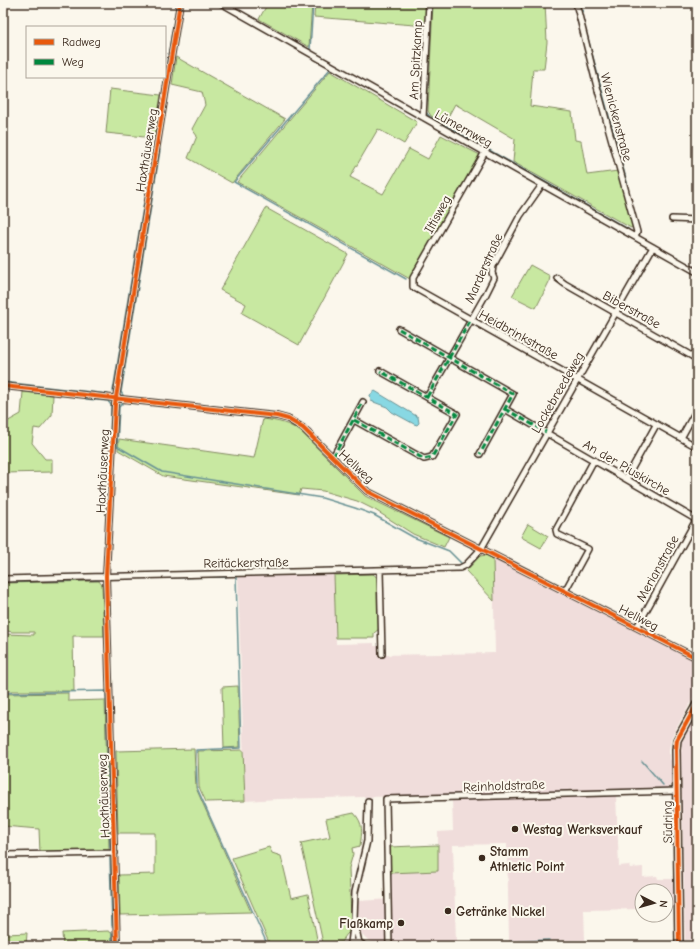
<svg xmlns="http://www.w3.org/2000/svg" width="700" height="949" viewBox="0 0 700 949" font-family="'Comic Neue',sans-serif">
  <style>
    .built { fill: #f0dddb }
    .green { fill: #c8e8a1; stroke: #828960 }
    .water { fill: #88d8e3; stroke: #699294 }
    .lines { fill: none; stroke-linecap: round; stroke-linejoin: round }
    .stream { stroke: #699294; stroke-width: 1.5 }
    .minor-casing { stroke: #3b2a1e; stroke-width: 8 }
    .major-casing { stroke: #3b2a1e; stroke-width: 10 }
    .minor { stroke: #fbf7ec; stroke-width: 5 }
    .major { stroke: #fbf7ec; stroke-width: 7 }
    .quiet { stroke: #00873e; stroke-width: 3; stroke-dasharray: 6 3; stroke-linecap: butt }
    .cycleway-casing { stroke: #fbf7ec; stroke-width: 6 }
    .cycleway { stroke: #e8590c; stroke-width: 4 }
    .poi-dot { fill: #3b2a1e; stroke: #fbf7ec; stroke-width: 1.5 }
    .labels { text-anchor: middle; stroke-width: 4; stroke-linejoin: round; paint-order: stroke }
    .street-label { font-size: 13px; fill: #3b2a1e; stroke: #fbf7ec }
    .poi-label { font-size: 13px; font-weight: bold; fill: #3b2a1e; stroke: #fbf7ec; text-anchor: start }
  </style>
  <rect width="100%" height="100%" fill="#fbf7ec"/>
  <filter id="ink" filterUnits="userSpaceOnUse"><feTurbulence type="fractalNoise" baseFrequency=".025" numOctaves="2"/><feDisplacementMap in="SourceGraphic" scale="8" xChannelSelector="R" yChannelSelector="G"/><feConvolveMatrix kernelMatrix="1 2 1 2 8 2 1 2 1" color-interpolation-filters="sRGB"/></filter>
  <g filter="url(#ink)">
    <path class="built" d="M 493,559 L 697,662 L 697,691 L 671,738 L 669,751 L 669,759 L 671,760 L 672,784 L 668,788 L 452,795 L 278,799 L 245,801 L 238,577 L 334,575 L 336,644 L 374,643 L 374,646 L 379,646 L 380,655 L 495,653 Z
      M 697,714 L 697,939 L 685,940 L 681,754 L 682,742 Z
      M 616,795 L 619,866 L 629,865 L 630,868 L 643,867 L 643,877 L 657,876 L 658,879 L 673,879 L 674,908 L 666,909 L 666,891 L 642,891 L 642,909 L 584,910 L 585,940 L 509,941 L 507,844 L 453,845 L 456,942 L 374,944 L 369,941 L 361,933 L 358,915 L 358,901 L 391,899 L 390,873 L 438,871 L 438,832 L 453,831 L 452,799 Z"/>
    <path class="green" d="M 268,3 L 312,3 L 309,47 L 259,19 Z
      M 315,3 L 428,3 L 427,26 L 314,17 Z
      M 433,3 L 545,3 L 547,42 L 544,69 L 533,69 L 530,106 L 572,112 L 575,140 L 581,141 L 587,175 L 618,171 L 633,227 L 631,228 L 513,162 L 515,139 L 455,104 L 444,124 L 431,116 L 428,111 Z
      M 176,57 L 285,119 L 232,183 L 188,158 L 197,136 L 192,129 L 205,105 L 202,92 L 172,85 Z
      M 330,71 L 417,122 L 404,144 L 378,129 L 350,177 L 383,194 L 409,149 L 428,159 L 441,135 L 480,155 L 410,279 L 237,182 Z
      M 110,89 L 161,95 L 154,138 L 106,133 Z
      M 266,208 L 348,254 L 299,345 L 242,313 L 246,304 L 220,290 Z
      M 530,265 L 550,276 L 549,282 L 536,308 L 512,296 Z
      M 23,392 L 53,395 L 52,415 L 40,429 L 34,428 L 32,443 L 45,459 L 52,459 L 52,472 L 3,473 L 3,424 L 21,414 Z
      M 263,419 C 278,421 289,423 301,432 L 365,496 L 449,537 L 444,547 L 413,534 L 375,510 L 357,501 L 323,491 L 301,489 L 299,495 L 163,476 L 118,450 L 119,439 L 254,458 Z
      M 528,524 L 548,536 L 541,548 L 521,537 Z
      M 486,555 L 493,559 L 494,601 L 466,571 L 480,556 Z
      M 373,574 L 378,578 L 379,629 L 374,633 L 374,638 L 336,638 L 334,575 Z
      M 99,581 L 102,585 L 104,636 L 73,636 L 74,691 L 3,691 L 3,634 L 34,635 L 34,632 L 12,632 L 3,630 L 6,610 L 5,583 Z
      M 238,686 L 240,747 L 224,748 L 222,687 Z
      M 68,693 L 68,701 L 105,700 L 109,850 L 40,853 L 39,829 L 3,826 L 3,694 Z
      M 194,749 L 196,788 L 251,912 L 120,915 L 119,875 L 155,874 L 155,833 L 118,833 L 116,751 Z
      M 243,750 L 245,801 L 206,802 L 199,787 L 198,751 Z
      M 354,813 C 364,824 362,832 360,846 L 352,848 L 353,854 L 349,868 L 351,919 L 350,932 L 347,934 L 341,942 L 323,943 L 301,843 L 330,837 L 326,819 Z
      M 438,845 L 438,871 L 390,873 L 390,847 Z
      M 269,847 L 272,853 L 281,856 L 291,898 L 308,894 L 318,944 L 270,945 L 232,858 Z
      M 3,906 L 6,934 L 27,933 L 26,946 L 3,946 Z
      M 108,931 L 112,933 L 112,946 L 63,946 L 62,933 Z"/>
    <path class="water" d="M 375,391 L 418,417 L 419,423 L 417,425 L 414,424 L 392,412 L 387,407 L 371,401 L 370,395 Z"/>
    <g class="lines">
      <path class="stream" d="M 432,3 L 426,112 L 430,117 L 484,147
        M 580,3 L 582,5
        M 583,10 L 581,13 L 628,186
        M 310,49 L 313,3
        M 330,69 L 234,182 L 406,279
        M 165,74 L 177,3
        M 163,90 L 165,77
        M 489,150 L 628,229
        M 3,382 L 108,394
        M 24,391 L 43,394
        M 113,391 L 144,202
        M 124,397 L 121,392 L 160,150
        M 126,397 L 247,410
        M 86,399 L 108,401 L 111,405 L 110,440
        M 123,403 L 119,407 L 117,446 L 162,472 L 322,498 L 355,508 L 374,515 L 413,537 L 449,551 L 461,563
        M 236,577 L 241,748 L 196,750 L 197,788 L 268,946
        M 152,578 L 226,577
        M 6,582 L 99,580
        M 3,693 L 106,691 L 110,848
        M 642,761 L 663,785
        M 110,858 L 112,926
        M 112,933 L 112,946
        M 510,942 L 549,940
        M 290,946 L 318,945"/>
      <g class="minor-casing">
        <path id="minor" d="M 221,3 L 697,272
          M 576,3 L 596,83 L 637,232 L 635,237
          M 423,117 L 429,3
          M 485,152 L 413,278 L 413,287 L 697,447
          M 672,219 L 697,220
          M 557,278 L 565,284 L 697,359
          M 399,329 L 513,394 L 480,454
          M 3,386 L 277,416 L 288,419 L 303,428 L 367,491 L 697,658
          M 427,397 L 486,294 L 494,278 L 492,273 L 493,266 L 520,216 L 542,185
          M 505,409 L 697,520
          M 354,420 L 424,459 L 432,457 L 457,414 L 380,371
          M 681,438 L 697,409
          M 333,457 L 363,402
          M 626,479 L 656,425
          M 380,570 L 382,654
          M 3,579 L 460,568 L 466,565 L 481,549 L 653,247
          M 565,591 L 588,549 L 557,534 L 556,530 L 594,460
          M 637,627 L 696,520
          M 3,855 L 115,853
          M 355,924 L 359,943
          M 351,943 L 354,919 L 355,892 L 367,841 L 368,801
          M 117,946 L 106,576 L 115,404 L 180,3
          M 347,946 C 352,941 359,941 364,946
          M 389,946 L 386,799 L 677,791"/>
      </g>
      <g class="major-casing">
        <path id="major" d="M 679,946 L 676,750 L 677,740 L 697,704"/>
      </g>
      <use href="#minor" class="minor"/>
      <use href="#major" class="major"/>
      <path class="quiet" d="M 399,329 L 513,394 L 480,454
        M 427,397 L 471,319
        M 505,409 L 546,432
        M 354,420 L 424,459 L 432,457 L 457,414 L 380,371
        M 333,457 L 363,402"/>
      <g class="cycleway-casing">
        <path id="cycleway" d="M 3,386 L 277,416 L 288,419 L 303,428 L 367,491 L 697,658
          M 117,946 L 106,576 L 115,404 L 180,3
          M 679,946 L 676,750 L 677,740 L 697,704"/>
      </g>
      <use href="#cycleway" class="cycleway"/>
    </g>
  </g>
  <g class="poi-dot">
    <circle cx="515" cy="829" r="4"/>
    <circle cx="482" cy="858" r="4"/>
    <circle cx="448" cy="911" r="4"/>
    <circle cx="401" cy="923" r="4"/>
  </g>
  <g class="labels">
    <g class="street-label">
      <text transform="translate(415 60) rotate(-87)" y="5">Am Spitzkamp</text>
      <text transform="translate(617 117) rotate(75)" y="5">Wienickenstraße</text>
      <text transform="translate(464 128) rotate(29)" y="5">Lümernweg</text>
      <text transform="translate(146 150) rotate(-81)" y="5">Haxthäuserweg</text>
      <text transform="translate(437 214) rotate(-61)" y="5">Iltisweg</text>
      <text transform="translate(483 268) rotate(-66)" y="5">Marderstraße</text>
      <text transform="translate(632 309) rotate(29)" y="5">Biberstraße</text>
      <text transform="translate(519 334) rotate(29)" y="5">Heidbrinkstraße</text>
      <text transform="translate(557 392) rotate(-60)" y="5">Lockebreedeweg</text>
      <text transform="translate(357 466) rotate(43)" y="5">Hellweg</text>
      <text transform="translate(627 467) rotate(30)" y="5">An der Piuskirche</text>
      <text transform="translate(102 471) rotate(-87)" y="5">Haxthäuserweg</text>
      <text transform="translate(246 562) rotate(-1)" y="5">Reitäckerstraße</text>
      <text transform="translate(657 568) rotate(-61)" y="5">Merianstraße</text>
      <text transform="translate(639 617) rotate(27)" y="5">Hellweg</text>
      <text transform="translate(504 785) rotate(-2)" y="5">Reinholdstraße</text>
      <text transform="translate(103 796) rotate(-92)" y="5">Haxthäuserweg</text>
      <text transform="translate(667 822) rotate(-91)" y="5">Südring</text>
    </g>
    <g class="poi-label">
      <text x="523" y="834">Westag Werksverkauf</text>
      <text x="490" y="856">Stamm<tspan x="490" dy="15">Athletic Point</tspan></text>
      <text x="456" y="916">Getränke Nickel</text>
      <text x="393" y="928" text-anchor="end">Flaßkamp</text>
    </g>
  </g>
  <rect width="700" height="949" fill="none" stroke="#fbf7ec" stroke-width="16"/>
  <rect x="8" y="8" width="684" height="933" fill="none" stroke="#3b2a1e" stroke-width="1.5" filter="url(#ink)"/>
  <rect x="26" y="26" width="140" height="52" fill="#fbf7ec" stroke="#aea59a"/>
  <rect x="34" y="39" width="20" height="6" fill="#e8590c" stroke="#aea59a"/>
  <text x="62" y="46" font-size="12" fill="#3b2a1e">Radweg</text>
  <rect x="34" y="59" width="20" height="6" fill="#00873e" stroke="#aea59a"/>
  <text x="62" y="66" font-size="12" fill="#3b2a1e">Weg</text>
  <g transform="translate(654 903) rotate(96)"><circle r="19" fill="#fbf7ec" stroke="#aea59a"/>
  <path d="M0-3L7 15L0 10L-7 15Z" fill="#3b2a1e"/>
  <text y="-6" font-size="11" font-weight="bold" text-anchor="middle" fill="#3b2a1e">N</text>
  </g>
</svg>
